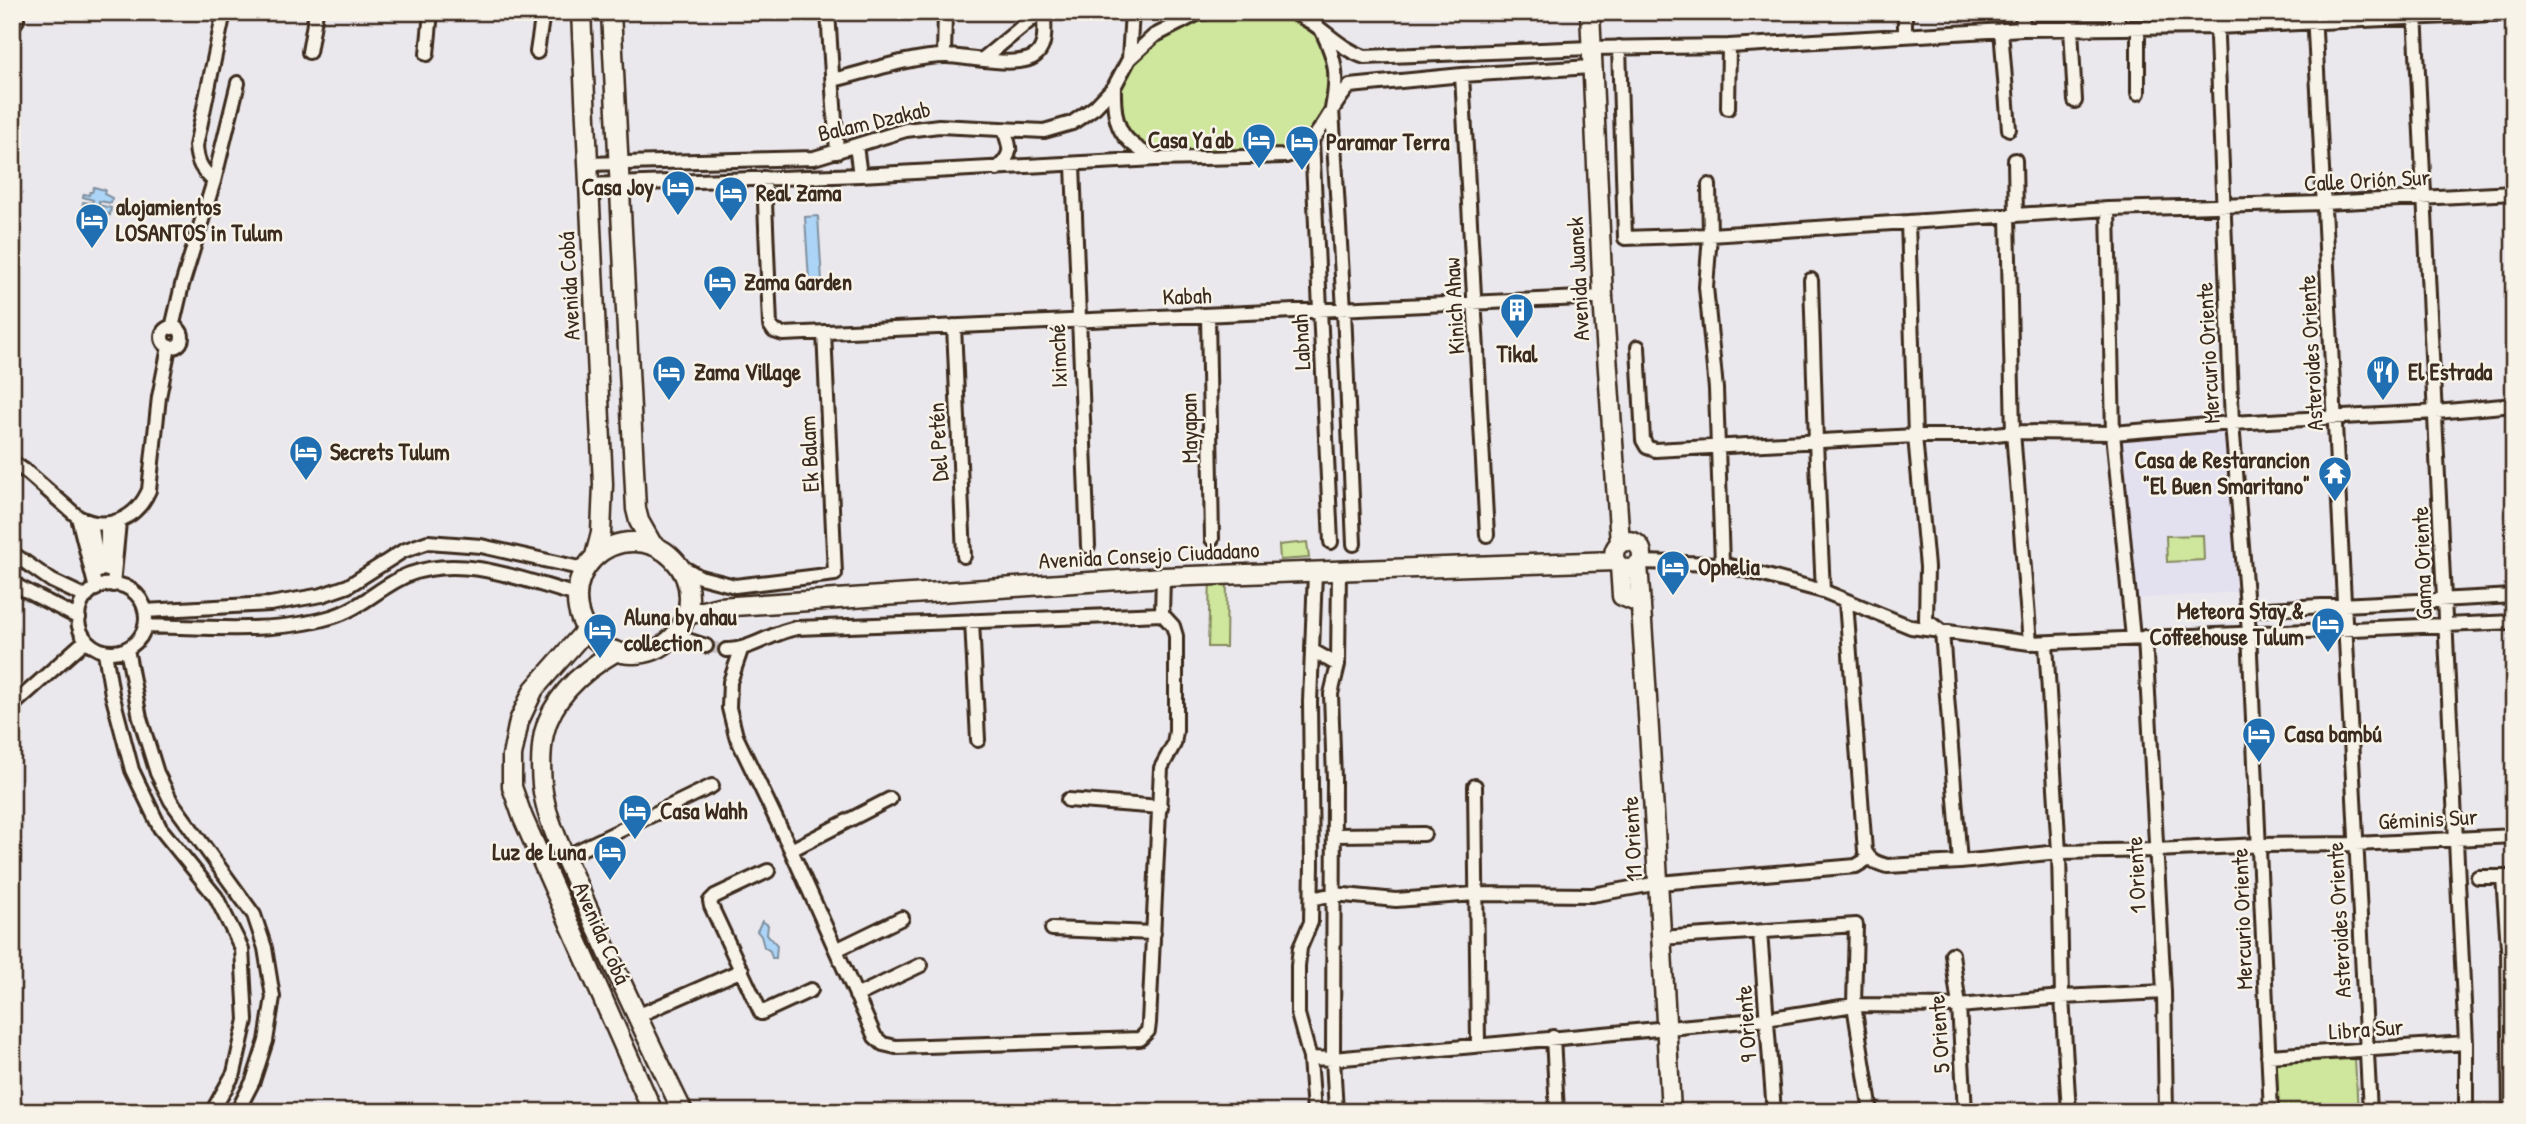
<svg xmlns="http://www.w3.org/2000/svg" width="2526" height="1124" viewBox="0 0 2526 1124" font-family="'Patrick Hand',sans-serif">
  <style>
    .built { fill: #e3e0f0 }
    .green { fill: #cee79d; stroke: #84885e; stroke-width: 2 }
    .water { fill: #acd4f6; stroke: #7f90a0; stroke-width: 2 }
    .lines { fill: none; stroke-linecap: round; stroke-linejoin: round }
    .street-tunnel { stroke: #c8c2c4; stroke-width: 12; stroke-dasharray: 12 6; stroke-linecap: butt }
    .street-casing { stroke: #3b2a1e; stroke-width: 18 }
    .secondary-casing { stroke: #3b2a1e; stroke-width: 23 }
    .street { stroke: #f7f3e8; stroke-width: 12 }
    .secondary { stroke: #f7f3e8; stroke-width: 18 }
    .labels { text-anchor: middle; stroke-width: 5; stroke-linejoin: round; paint-order: stroke }
    .street-label { font-size: 23px; fill: #3b2a1e; stroke: #f7f3e8 }
    .poi-label { font-size: 23px; font-weight: bold; fill: #3b2a1e; stroke: #f7f3e8; text-anchor: start }
  </style>
  <rect width="100%" height="100%" fill="#ebe8ed"/>
  <filter id="ink" filterUnits="userSpaceOnUse"><feTurbulence type="fractalNoise" baseFrequency=".0143" numOctaves="2"/><feDisplacementMap in="SourceGraphic" scale="14" xChannelSelector="R" yChannelSelector="G"/><feConvolveMatrix kernelMatrix="1 2 1 2 8 2 1 2 1" color-interpolation-filters="sRGB"/></filter>
  <g filter="url(#ink)">
    <path class="built" d="M 2227,432 L 2236,592 L 2132,599 L 2122,439 Z"/>
    <path class="green" d="M 1223,15 L 1289,18 L 1315,31 L 1328,57 L 1332,89 L 1328,109 L 1298,150 L 1156,156 L 1120,126 C 1119,115 1115,98 1118,88 C 1131,44 1183,24 1223,15 Z
      M 2203,535 L 2204,560 L 2167,562 L 2166,536 Z
      M 1307,542 L 1309,558 L 1280,560 L 1279,545 Z
      M 1210,578 L 1227,578 L 1226,647 L 1208,647 Z
      M 2355,1059 L 2358,1112 L 2275,1112 L 2272,1063 Z"/>
    <path class="water" d="M 94,187 L 105,190 L 104,194 L 112,198 L 111,203 L 99,201 L 99,205 L 111,208 L 110,215 L 98,210 L 96,220 L 92,219 L 93,212 L 82,210 L 83,202 L 92,203 L 93,200 L 83,197 L 84,194 L 89,195 L 90,192 L 92,192 Z
      M 818,216 L 822,281 L 809,281 L 805,217 Z
      M 762,921 L 768,925 L 767,934 L 777,945 L 776,958 L 772,958 L 770,951 L 764,947 L 761,936 L 757,931 Z"/>
    <g class="lines">
      <path class="street-tunnel" d="M 706,646 L 726,650"/>
      <g class="street-casing">
        <path id="street" d="M 828,12 L 837,152
          M 1290,12 C 1319,21 1336,48 1365,57 L 1590,48 L 1729,46
          M 1905,12 L 1905,36
          M 2022,12 L 2023,29
          M 2117,12 L 2118,28
          M 2216,12 L 2232,423 L 2249,632 L 2271,1112
          M 2314,12 L 2370,1112
          M 2415,12 L 2466,1043 L 2466,1112
          M 12,27 L 17,20 L 17,12
          M 2071,28 L 2075,101
          M 2138,28 L 2138,93
          M 2001,30 L 2009,129
          M 1322,31 C 1337,62 1338,76 1332,109 L 1344,310 L 1354,544
          M 1619,47 L 1625,238 L 1710,235 L 2108,209 L 2324,203 L 2514,193
          M 309,52 L 316,12
          M 537,52 L 543,12
          M 427,54 L 431,12
          M 944,56 L 945,12
          M 983,59 L 1040,12
          M 1129,59 L 1132,12
          M 1462,75 L 1487,535
          M 833,80 C 867,72 911,56 946,56 C 966,56 1022,70 1037,54 C 1047,44 1044,26 1044,12
          M 1114,87 C 1113,126 1120,141 1156,159
          M 1728,108 L 1729,46 L 2023,29 L 2216,27 L 2514,13
          M 1312,140 L 1331,542
          M 856,146 L 860,175
          M 2015,160 L 2016,215
          M 588,164 L 814,158 L 906,130 L 939,126 L 1044,131 L 1072,123 L 1095,107 L 1114,87 L 1129,59 L 1154,36 L 1199,13 L 1208,12
          M 1073,165 L 1088,546
          M 997,169 C 1013,154 1011,149 1004,130
          M 764,178 L 770,325 L 774,331 L 783,334 L 1603,297
          M 214,181 C 202,170 197,163 196,146 L 224,12
          M 589,185 L 860,175 L 1156,159 L 1286,156 C 1320,147 1327,109 1350,86 L 1462,75 L 1591,67
          M 1709,185 L 1710,235 L 1706,287 L 1716,389 L 1722,564
          M 2108,209 L 2113,433 L 2133,638
          M 2008,216 L 2013,432 L 2030,643
          M 1908,222 L 1915,436 L 1927,567 L 1926,620 L 1942,632 L 1960,862
          M 1811,280 L 1816,442 L 1823,591
          M 1208,316 L 1212,539
          M 954,326 L 964,556
          M162 337a10 10 0 1 1 20 0a10 10 0 1 1-20 0Z
          M 172,328 L 182,285 L 214,181 L 238,83
          M 1638,347 L 1643,440 L 1647,447 L 1655,450 L 1915,436 L 1979,436 L 2013,432 L 2113,433 L 2232,423 L 2436,412 L 2514,405
          M 12,462 L 28,473 L 78,517 C 106,532 136,520 149,490 L 159,397 L 169,347
          M 78,517 L 96,589
          M 91,523 L 99,571
          M 107,524 L 107,570
          M 12,553 L 52,581 L 86,597
          M 1639,562 L 1722,564 L 1823,591 L 1911,627 L 2030,643 L 2514,622
          M 679,565 L 700,577 L 735,586 L 835,574 L 824,332
          M 1315,573 L 1310,702 L 1312,864 L 1311,922 L 1300,948 L 1298,966 L 1298,1014 L 1310,1058 L 1333,1059 L 1766,1019 L 1854,1005 L 1959,1006 L 2062,997 L 2164,992
          M 12,581 L 19,587 L 79,618
          M78 618a34 34 0 1 1 68 0a34 34 0 1 1-68 0Z
          M 113,585 L 119,522
          M 1846,602 L 1865,851 C 1870,861 1877,863 1887,866 L 1960,862 L 2059,852 L 2156,850 L 2260,845 L 2356,844 L 2514,836
          M 2247,610 L 2514,596
          M 145,611 L 270,604 L 322,595 L 348,586 L 403,551 L 428,542 L 481,546 L 584,569
          M 972,621 L 978,740
          M 145,626 C 204,627 274,634 331,617 C 361,609 383,584 410,574 C 464,554 525,581 577,595
          M 675,636 L 706,646
          M 2145,637 L 2164,992 L 2166,1112
          M 2046,644 L 2059,852 L 2062,997 L 2069,1112
          M 127,649 L 140,718 L 157,773 L 171,801 L 254,915 L 265,948 L 273,997 L 266,1041 L 253,1081 L 237,1112
          M 726,650 C 752,650 772,632 797,628 L 1162,614
          M 741,650 L 730,682 L 729,708 L 736,736 L 791,850 L 875,1037 L 883,1044 L 896,1047 L 1140,1039 L 1148,1031 L 1149,1023 L 1161,768 L 1174,744 L 1176,731 L 1176,636 L 1173,626 L 1162,614 L 1163,577
          M 1313,651 L 1338,665
          M 105,652 L 112,694 L 132,770 L 160,828 L 216,897 L 242,949 L 246,1020 L 234,1073 L 212,1112
          M 12,706 L 86,640
          M 1475,786 L 1478,1044
          M 1068,800 L 1161,807
          M 1334,835 L 1424,834
          M 791,850 L 890,799
          M 565,857 L 712,786
          M 768,871 L 715,896 L 710,901 L 711,906 L 761,1013 L 811,990
          M 2478,877 L 2514,877
          M 2503,877 L 2508,947 L 2510,1112 L 2514,1111
          M 1312,899 L 1334,894 L 1396,900 L 1475,894 L 1592,895 L 1659,883 L 1856,866 L 1869,858
          M 1052,929 L 1154,933
          M 1760,932 L 1774,1112
          M 1660,938 L 1856,925 L 1854,1005 L 1871,1112
          M 836,950 L 902,918
          M 1952,954 L 1959,1006 L 1965,1112
          M 856,996 L 921,965
          M 637,1016 L 742,970
          M 1553,1037 L 1557,1112
          M 2268,1056 L 2466,1043
          M 1310,1058 L 1314,1112
          M 1336,1112 L 1333,1059 L 1334,779 L 1331,694 L 1338,665 L 1339,569"/>
      </g>
      <g class="secondary-casing">
        <path id="secondary" d="M 581,12 L 603,484 L 601,533 L 595,556
          M 611,12 L 636,509 L 639,521 L 652,544
          M 1590,12 L 1603,297 L 1620,543
          M1614 555a14 14 0 1 1 28 0a14 14 0 1 1-28 0Z
          M577 598a56 56 0 1 1 112 0a56 56 0 1 1-112 0Z
          M 1638,564 C 1651,746 1661,929 1671,1112
          M 1620,566 L 1622,596 L 1641,604
          M 687,615 L 719,607 L 1163,577 L 1615,561
          M 586,630 L 534,689 L 519,721 L 512,756 L 512,787 L 523,818 L 653,1112
          M 615,652 C 584,670 553,696 544,733 C 540,754 540,782 545,802 C 551,831 572,872 584,900 C 616,972 649,1042 683,1112"/>
      </g>
      <use href="#street" class="street"/>
      <use href="#secondary" class="secondary"/>
    </g>
  </g>
  <defs>
    <g id="hotel-pin" transform="scale(1.75)"><path d="M0 17L-7.5 6A9.5 9.5 0 1 1 7.5 6Z" fill="#1f6fb2" stroke="#f7f3e8"/><path d="M-6-4.5h1.5V1H6V5H4.5V3h-9V5H-6ZM-4 0a1.8 1.8 0 1 1 3.6 0ZM.5 0V-2.5h3Q6-2.5 6 0Z" fill="#fff"/></g>
    <g id="building-pin" transform="scale(1.75)"><path d="M0 17L-7.5 6A9.5 9.5 0 1 1 7.5 6Z" fill="#1f6fb2" stroke="#f7f3e8"/><path d="M-4-6H4V6H1V3H-1V6H-4ZM-2.5-4.3h1.7v1.8h-1.7ZM.8-4.3h1.7v1.8H.8ZM-2.5-1h1.7V.8h-1.7ZM.8-1h1.7V.8H.8Z" fill="#fff"/></g>
    <g id="restaurant-pin" transform="scale(1.75)"><path d="M0 17L-7.5 6A9.5 9.5 0 1 1 7.5 6Z" fill="#1f6fb2" stroke="#f7f3e8"/><path d="M-5-6h1v4h1v-4h1v4h1v-4h1v5L-1.5 .5V6h-2V.5L-5-1ZM5-6V6H3V1.5H1.5Q1.5-4 5-6Z" fill="#fff"/></g>
    <g id="temple-pin" transform="scale(1.75)"><path d="M0 17L-7.5 6A9.5 9.5 0 1 1 7.5 6Z" fill="#1f6fb2" stroke="#f7f3e8"/><path d="M0-6L5-2H3V0L6.5 2.5H4V6H1.5V3h-3V6H-4V2.5H-6.5L-3 0V-2H-5Z" fill="#fff"/></g>
  </defs>
  <g fill-rule="evenodd">
    <use href="#hotel-pin" x="1259" y="140"/>
    <use href="#hotel-pin" x="1302" y="142"/>
    <use href="#hotel-pin" x="678" y="187"/>
    <use href="#hotel-pin" x="731" y="193"/>
    <use href="#hotel-pin" x="92" y="220"/>
    <use href="#hotel-pin" x="720" y="282"/>
    <use href="#building-pin" x="1517" y="310"/>
    <use href="#hotel-pin" x="669" y="372"/>
    <use href="#restaurant-pin" x="2383" y="372"/>
    <use href="#hotel-pin" x="306" y="452"/>
    <use href="#temple-pin" x="2335" y="473"/>
    <use href="#hotel-pin" x="1673" y="567"/>
    <use href="#hotel-pin" x="2328" y="624"/>
    <use href="#hotel-pin" x="600" y="630"/>
    <use href="#hotel-pin" x="2259" y="734"/>
    <use href="#hotel-pin" x="635" y="811"/>
    <use href="#hotel-pin" x="610" y="852"/>
  </g>
  <g class="labels">
    <g class="street-label">
      <text transform="translate(874 121) rotate(-13)" y="8">Balam Dzakab</text>
      <text transform="translate(2367 180) rotate(-3)" y="8">Calle Orión Sur</text>
      <text transform="translate(1578 279) rotate(-93)" y="8">Avenida Juanek</text>
      <text transform="translate(569 286) rotate(-93)" y="8">Avenida Cobá</text>
      <text transform="translate(1187 296) rotate(-2)" y="8">Kabah</text>
      <text transform="translate(1454 306) rotate(-93)" y="8">Kinich Ahaw</text>
      <text transform="translate(1301 342) rotate(-93)" y="8">Labnah</text>
      <text transform="translate(2208 353) rotate(-93)" y="8">Mercurio Oriente</text>
      <text transform="translate(2311 353) rotate(-93)" y="8">Asteroides Oriente</text>
      <text transform="translate(1058 356) rotate(-92)" y="8">Iximché</text>
      <text transform="translate(1189 428) rotate(-91)" y="8">Mayapan</text>
      <text transform="translate(938 442) rotate(-93)" y="8">Del Petén</text>
      <text transform="translate(809 454) rotate(-93)" y="8">Ek Balam</text>
      <text transform="translate(1149 555) rotate(-3)" y="8">Avenida Consejo Ciudadano</text>
      <text transform="translate(2422 563) rotate(-92)" y="8">Gama Oriente</text>
      <text transform="translate(2428 819) rotate(-3)" y="8">Géminis Sur</text>
      <text transform="translate(1632 839) rotate(-93)" y="8">11 Oriente</text>
      <text transform="translate(2136 875) rotate(-93)" y="8">1 Oriente</text>
      <text transform="translate(2242 919) rotate(-92)" y="8">Mercurio Oriente</text>
      <text transform="translate(2339 920) rotate(-93)" y="8">Asteroides Oriente</text>
      <text transform="translate(602 933) rotate(66)" y="8">Avenida Cobá</text>
      <text transform="translate(1746 1024) rotate(-94)" y="8">9 Oriente</text>
      <text transform="translate(2366 1029) rotate(-4)" y="8">Libra Sur</text>
      <text transform="translate(1939 1034) rotate(-94)" y="8">5 Oriente</text>
    </g>
    <g class="poi-label">
      <text x="1234" y="148" text-anchor="end">Casa Ya'ab</text>
      <text x="1326" y="150">Paramar Terra</text>
      <text x="654" y="195" text-anchor="end">Casa Joy</text>
      <text x="756" y="201">Real Zama</text>
      <text x="116" y="215">alojamientos<tspan x="116" dy="26">LOSANTOS in Tulum</tspan></text>
      <text x="744" y="290">Zama Garden</text>
      <text x="1517" y="362" text-anchor="middle">Tikal</text>
      <text x="694" y="380">Zama Village</text>
      <text x="2408" y="380">El Estrada</text>
      <text x="330" y="460">Secrets Tulum</text>
      <text x="2310" y="468" text-anchor="end">Casa de Restarancion<tspan x="2310" dy="26">"El Buen Smaritano"</tspan></text>
      <text x="1698" y="575">Ophelia</text>
      <text x="2304" y="619" text-anchor="end">Meteora Stay &amp;<tspan x="2304" dy="26">Coffeehouse Tulum</tspan></text>
      <text x="624" y="625">Aluna by ahau<tspan x="624" dy="26">collection</tspan></text>
      <text x="2284" y="742">Casa bambú</text>
      <text x="660" y="819">Casa Wahh</text>
      <text x="586" y="860" text-anchor="end">Luz de Luna</text>
    </g>
  </g>
  <rect width="2526" height="1124" fill="none" stroke="#f7f3e8" stroke-width="42"/>
  <rect x="21" y="21" width="2484" height="1082" fill="none" stroke="#3b2a1e" stroke-width="2.5" filter="url(#ink)"/>
</svg>
